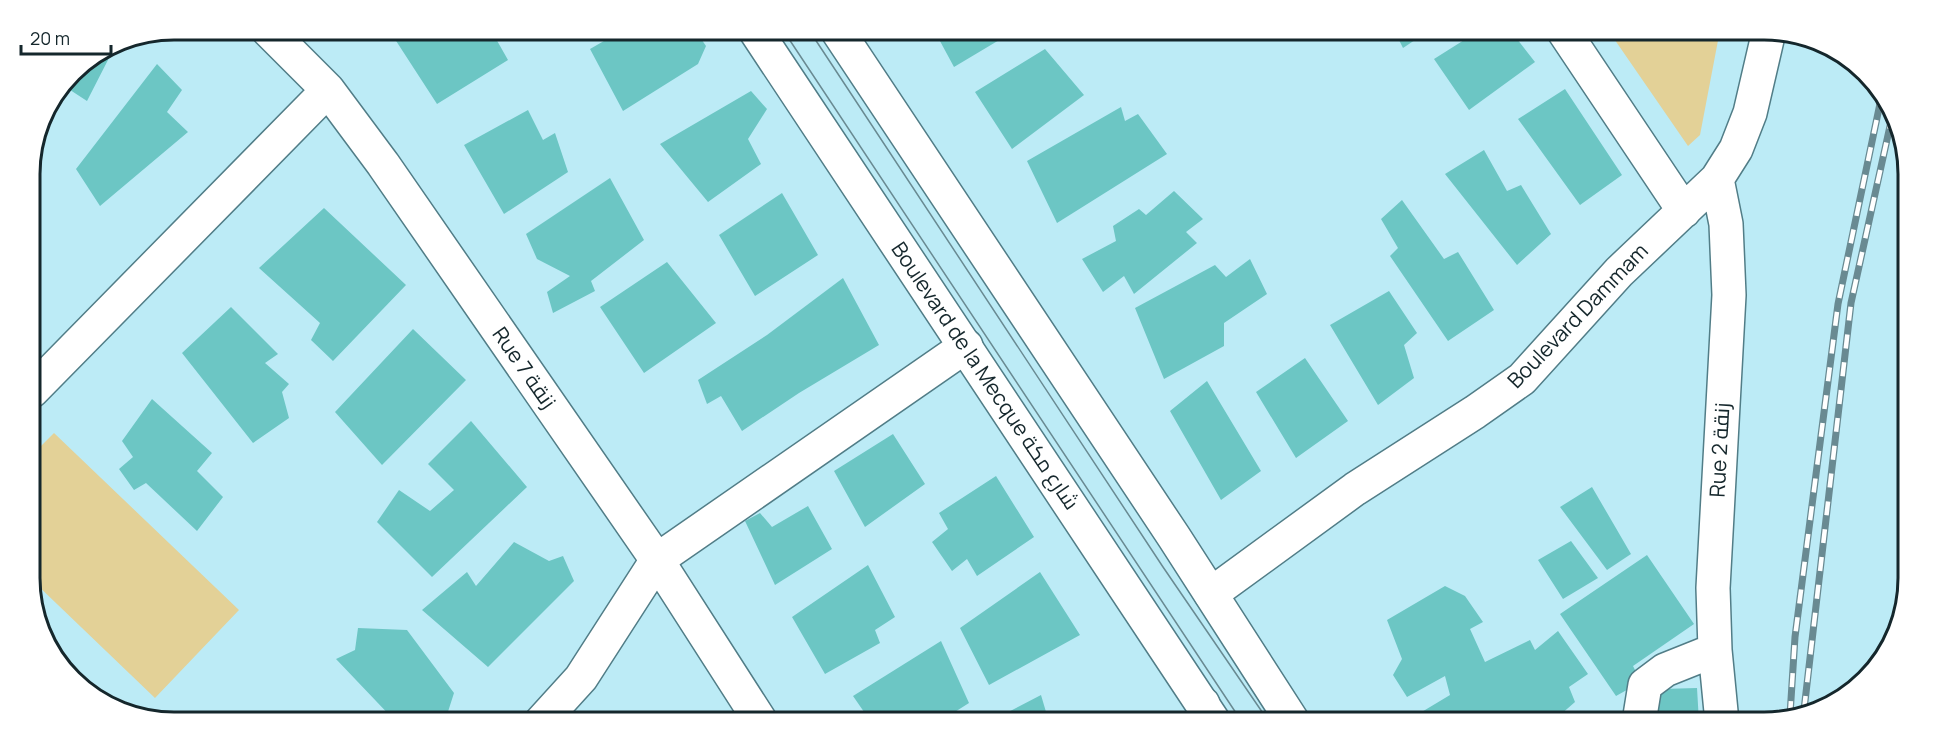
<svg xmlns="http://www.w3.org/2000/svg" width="1939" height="752" viewBox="0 0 1939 752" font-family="Manrope,Cairo,sans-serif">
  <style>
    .green { fill: #e3d197 }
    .building { fill: #6cc6c4 }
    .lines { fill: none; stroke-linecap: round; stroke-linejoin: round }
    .minor-casing { stroke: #517d87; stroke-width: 36 }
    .major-casing { stroke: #517d87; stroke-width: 36 }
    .highway-casing { stroke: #517d87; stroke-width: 36 }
    .minor { stroke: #fff; stroke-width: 33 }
    .major { stroke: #fff; stroke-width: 33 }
    .highway { stroke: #fff; stroke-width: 33 }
    .tram { stroke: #698a92; stroke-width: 1.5 }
    .rail-casing { stroke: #698a92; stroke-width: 7 }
    .rail { stroke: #fff; stroke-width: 4.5; stroke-dasharray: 14; stroke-linecap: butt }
    .labels { text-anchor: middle; stroke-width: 6; stroke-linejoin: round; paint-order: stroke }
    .street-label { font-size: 21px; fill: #15272c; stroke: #fff }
    .rim { fill: none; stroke: #15272c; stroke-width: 3 }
  </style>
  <rect width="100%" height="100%" fill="#bcebf6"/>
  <path class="green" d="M 1608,30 L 1720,30 L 1700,135 L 1688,146 Z
    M 54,433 L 239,610 L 155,698 L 33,581 L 32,455 Z"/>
  <path class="building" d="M 389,30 L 491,30 L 508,60 L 437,104 Z
    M 640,30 L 695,30 L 706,46 L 698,64 L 623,111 L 590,49 L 616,34 L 624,41 Z
    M 934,30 L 1016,30 L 954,67 Z
    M 1394,30 L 1430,30 L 1403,48 Z
    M 1480,30 L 1510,30 L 1535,62 L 1469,110 L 1434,59 Z
    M 1045,49 L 1084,95 L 1012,149 L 975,92 Z
    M 106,50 L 110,56 L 87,101 L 64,86 L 79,66 Z
    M 157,64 L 182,90 L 167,112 L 188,132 L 100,206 L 76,169 Z
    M 1565,89 L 1622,175 L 1580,205 L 1518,119 Z
    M 751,91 L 767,109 L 748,139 L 761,164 L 708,202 L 660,144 Z
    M 1121,107 L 1125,121 L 1138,114 L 1167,154 L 1057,223 L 1027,161 Z
    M 528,110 L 543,140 L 555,133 L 568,172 L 504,214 L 464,145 Z
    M 1484,150 L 1507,191 L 1521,185 L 1551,234 L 1517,265 L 1445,174 Z
    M 610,178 L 644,240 L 591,281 L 595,291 L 553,313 L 547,292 L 570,276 L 537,259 L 526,234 Z
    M 1174,191 L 1203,219 L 1186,232 L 1197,243 L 1134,294 L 1124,276 L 1103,292 L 1082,259 L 1116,241 L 1113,226 L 1139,209 L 1146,215 Z
    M 782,193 L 818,255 L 755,296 L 719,235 Z
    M 1402,200 L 1444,259 L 1458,252 L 1494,310 L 1448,341 L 1390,256 L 1398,248 L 1381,219 Z
    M 324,208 L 406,285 L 333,361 L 311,340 L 320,323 L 259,268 Z
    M 1250,259 L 1267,294 L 1224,323 L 1224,346 L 1164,379 L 1135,308 L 1215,265 L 1226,277 Z
    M 667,262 L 716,323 L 644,373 L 600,307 Z
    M 843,278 L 879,345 L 799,393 L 742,431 L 721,396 L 707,404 L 698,380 L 767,335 Z
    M 1389,291 L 1417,333 L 1404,345 L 1414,378 L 1378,405 L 1330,325 Z
    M 231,307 L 278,354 L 265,363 L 289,384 L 282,392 L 289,418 L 253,443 L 182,353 Z
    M 413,329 L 466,380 L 382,465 L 335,412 Z
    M 1305,358 L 1348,421 L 1296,458 L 1256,392 Z
    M 1207,381 L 1261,471 L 1221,500 L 1170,411 Z
    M 152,399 L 212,453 L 197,471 L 223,497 L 197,531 L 146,483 L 134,490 L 119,469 L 133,457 L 122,441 Z
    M 471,421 L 527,487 L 432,577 L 377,522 L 399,490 L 430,511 L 454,490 L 428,464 Z
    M 893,434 L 925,484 L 865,527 L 834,471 Z
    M 996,476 L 1034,537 L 977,576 L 967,559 L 952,571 L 932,542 L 948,529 L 939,513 Z
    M 1592,487 L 1631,554 L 1607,570 L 1560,507 Z
    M 808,506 L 832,549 L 775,585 L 745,521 L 760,513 L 772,527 Z
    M 1571,541 L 1598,578 L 1563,599 L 1538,560 Z
    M 514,542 L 549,561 L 563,556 L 574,581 L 488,667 L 422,610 L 467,572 L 476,586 Z
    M 1647,555 L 1694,624 L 1633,666 L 1641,682 L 1616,696 L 1560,614 Z
    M 868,565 L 895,617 L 875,630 L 880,643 L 825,674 L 792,617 Z
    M 1040,572 L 1080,635 L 989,685 L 960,628 Z
    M 1445,586 L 1465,596 L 1483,622 L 1470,629 L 1485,662 L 1530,640 L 1535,650 L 1558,631 L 1588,674 L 1569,687 L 1575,702 L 1552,722 L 1405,722 L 1450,695 L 1445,676 L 1407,697 L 1393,675 L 1402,659 L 1387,620 Z
    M 358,628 L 407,630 L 454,693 L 445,721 L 396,722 L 336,659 L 355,650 Z
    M 941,641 L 969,703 L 939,722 L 871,722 L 853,696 Z
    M 1697,688 L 1699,722 L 1657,722 L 1661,689 Z
    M 1041,695 L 1049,722 L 989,722 Z
    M 326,713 L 339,722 L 316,722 Z"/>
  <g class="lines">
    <g class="minor-casing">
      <path id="minor" d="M 268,30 L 328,90 L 383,164 L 657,560 L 761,722
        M 1563,30 L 1684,211
        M 1717,179 L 1726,224 L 1729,295 L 1713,588 L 1715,650 L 1722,722
        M 32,391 L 328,90
        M 1211,594 L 1355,489 L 1475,412 L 1522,379 L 1619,272 L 1717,179 L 1736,149 L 1750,113 L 1769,31
        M 541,722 L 581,678 L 657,560 L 966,346
        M 1639,722 L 1645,685 L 1665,670 L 1715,650"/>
    </g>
    <g class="major-casing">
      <path id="major" d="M 755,30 L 1214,722
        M 837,30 L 1174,537 L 1293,722"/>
    </g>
    <g class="highway-casing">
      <path id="highway" d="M 1203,704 L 1206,722"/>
    </g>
    <use href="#minor" class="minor"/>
    <use href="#major" class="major"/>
    <use href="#highway" class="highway"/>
    <path class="tram" d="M 783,30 L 1242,722
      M 809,30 L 1163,567 L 1269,722"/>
    <g class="rail-casing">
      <path id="rail" d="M 1804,710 L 1851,303 L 1892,117
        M 1790,715 L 1795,637 L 1838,304 L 1882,94"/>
    </g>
    <use href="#rail" class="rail"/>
  </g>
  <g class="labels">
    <g class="street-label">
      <text transform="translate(1578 316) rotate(-46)" y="7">Boulevard Dammam</text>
      <text transform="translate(524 368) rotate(55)" y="7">Rue 7 زنقة</text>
      <text transform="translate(985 376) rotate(56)" y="7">Boulevard de la Mecque شارع مكة</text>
      <text transform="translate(1720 450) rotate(-87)" y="7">Rue 2 زنقة</text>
    </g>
  </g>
  <path d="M0 0H1939V752H0ZM174 40H1764A134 134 0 0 1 1898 174V578A134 134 0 0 1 1764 712H174A134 134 0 0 1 40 578V174A134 134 0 0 1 174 40Z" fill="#fff" fill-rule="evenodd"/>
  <path class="rim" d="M174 40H1764A134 134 0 0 1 1898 174V578A134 134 0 0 1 1764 712H174A134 134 0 0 1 40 578V174A134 134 0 0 1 174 40Z"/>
  <path d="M21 45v9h90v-9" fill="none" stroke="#15272c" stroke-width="3"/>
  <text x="30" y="45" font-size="18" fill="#15272c" stroke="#ffffff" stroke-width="4.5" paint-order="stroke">20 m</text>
</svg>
